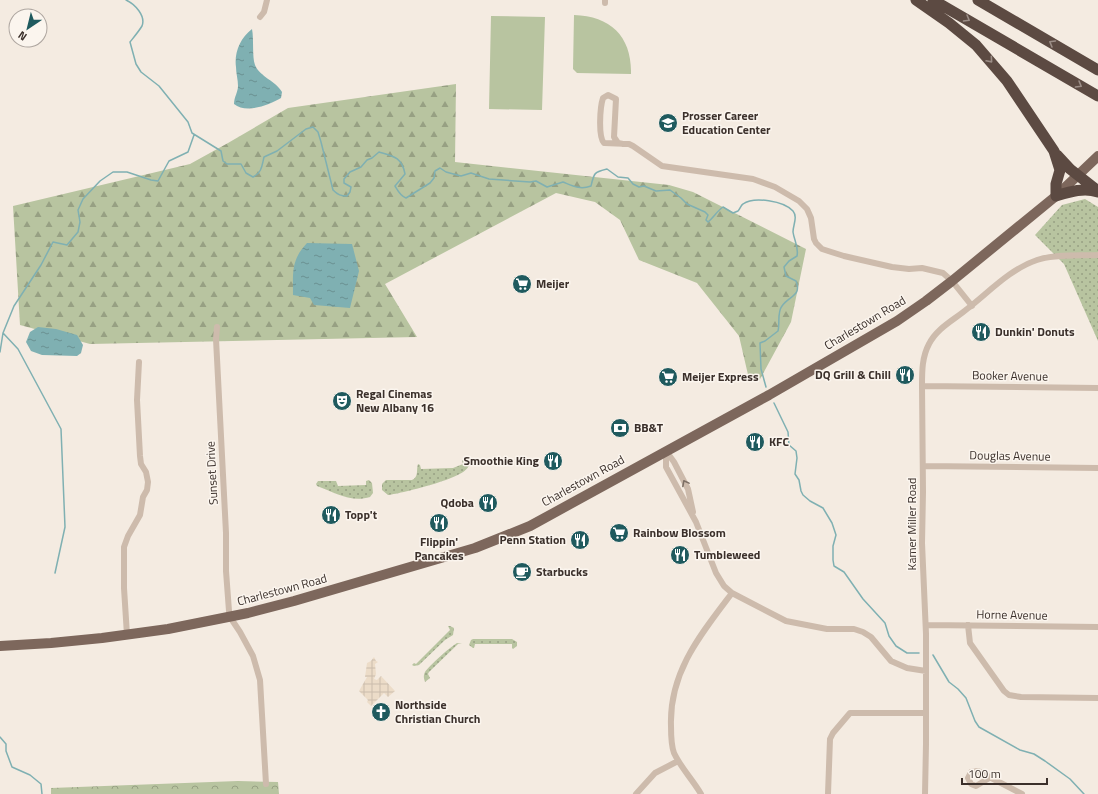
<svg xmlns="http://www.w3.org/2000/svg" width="1098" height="794" viewBox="0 0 1098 794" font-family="'Titillium Web',sans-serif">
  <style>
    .grass { fill: url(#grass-dots) }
    .forest { fill: url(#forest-firs) }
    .park { fill: url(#park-crowns) }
    .pitch { fill: #b8c4a0 }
    .plaza { fill: url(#plaza-grid) }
    .water { fill: url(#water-ripples) }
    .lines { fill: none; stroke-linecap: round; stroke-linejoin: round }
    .stream { stroke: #7fb0b2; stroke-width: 1.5 }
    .street { stroke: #cdbbac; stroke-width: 6 }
    .primary { stroke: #7d675c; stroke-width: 10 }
    .highway { stroke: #5c4a42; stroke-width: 11 }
    .oneway { stroke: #9c8e87 }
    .oneway2 { stroke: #7d6f65 }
    .labels { text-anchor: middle; stroke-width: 3; stroke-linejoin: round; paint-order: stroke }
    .poi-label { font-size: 12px; font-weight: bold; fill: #3b302b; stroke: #fbf5ee; text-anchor: start }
    .street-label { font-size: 12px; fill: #3b302b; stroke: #fbf5ee }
  </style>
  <defs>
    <pattern id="grass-dots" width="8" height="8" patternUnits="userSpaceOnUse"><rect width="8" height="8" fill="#b8c4a0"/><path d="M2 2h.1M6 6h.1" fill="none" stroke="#97a083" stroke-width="1.8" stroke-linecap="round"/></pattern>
    <pattern id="forest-firs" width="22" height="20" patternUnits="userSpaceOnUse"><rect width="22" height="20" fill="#b8c4a0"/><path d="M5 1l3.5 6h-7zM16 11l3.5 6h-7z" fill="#97a083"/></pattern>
    <pattern id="park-crowns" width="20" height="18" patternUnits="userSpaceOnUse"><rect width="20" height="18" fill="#b8c4a0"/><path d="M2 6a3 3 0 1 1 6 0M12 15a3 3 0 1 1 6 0" fill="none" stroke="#97a083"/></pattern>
    <pattern id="plaza-grid" width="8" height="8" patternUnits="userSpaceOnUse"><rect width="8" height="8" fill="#ecdcc8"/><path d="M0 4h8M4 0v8" fill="none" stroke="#cbbdac"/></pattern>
    <pattern id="water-ripples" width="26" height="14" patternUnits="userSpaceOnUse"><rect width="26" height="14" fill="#7fb0b2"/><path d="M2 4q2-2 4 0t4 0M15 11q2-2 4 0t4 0" fill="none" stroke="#699091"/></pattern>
  </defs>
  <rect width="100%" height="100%" fill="#f4ebe1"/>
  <path class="grass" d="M 1085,199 L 1098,207 L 1098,341 L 1064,264 L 1035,235 L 1062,205 Z
    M 462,460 L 465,460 C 488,474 397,494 388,495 L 382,490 L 382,484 L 386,480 L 412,480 C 419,477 416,470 418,464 L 420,465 L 421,469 L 453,468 L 463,464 Z
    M 369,480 L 372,483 L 373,493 L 370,497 C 351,503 334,492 317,486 L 316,484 L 318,481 L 336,481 L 338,486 L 366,485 L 366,481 Z
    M 448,626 L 450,626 L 454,628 L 453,635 L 445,640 L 419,665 L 414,666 L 412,665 L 414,663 L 416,664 L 450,630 Z
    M 473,639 L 512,639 L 517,642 L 517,646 L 513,649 L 512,648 L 512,644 L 475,644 L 474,648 L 473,648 L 469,645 L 471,640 Z
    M 457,643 L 462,644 L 458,644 L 429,672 L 428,674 L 430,678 L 425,682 C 424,679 423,676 425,672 C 429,666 450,647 457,643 Z"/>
  <path class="forest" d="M 456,84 L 455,162 L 669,185 L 693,192 L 806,249 L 791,322 L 759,381 L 749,379 L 739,336 L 697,283 L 639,260 L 620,220 L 595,202 L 556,193 L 385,284 L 417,337 L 90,344 L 20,325 L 13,206 L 190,164 L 228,143 L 288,108 Z"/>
  <path class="park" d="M 238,781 L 278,782 L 279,794 L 51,794 L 51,788 Z"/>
  <path class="pitch" d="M 574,15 C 611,16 632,37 631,74 L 577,73 L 573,69 Z
    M 491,16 L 545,17 L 542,110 L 489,109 Z"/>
  <path class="plaza" d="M 374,657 L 376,661 L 378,662 L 375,664 L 376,674 L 374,679 L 377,680 L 381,676 L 395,691 L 388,697 L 384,693 L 371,706 L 367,702 L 368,700 L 359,691 L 367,677 L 365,677 L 367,663 L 371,661 Z"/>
  <path class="water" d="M 252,29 C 254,39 252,57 255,65 C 260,77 276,81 282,92 L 281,98 C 269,105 246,114 234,104 C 234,97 238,92 238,86 C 238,80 236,73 236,67 C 234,53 240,38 252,29 Z
    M 307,243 L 352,244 L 359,271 L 350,308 L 314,305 L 310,298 L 293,295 C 293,272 291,260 307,243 Z
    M 38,327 L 56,329 L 77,335 L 83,345 L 81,353 L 77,356 L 42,355 L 31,351 L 26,342 L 30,332 Z"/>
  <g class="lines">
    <path class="stream" d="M 126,0 C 135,4 146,16 142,26 C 139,31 134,37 130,42 L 136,64 L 141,72 L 159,86 L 188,122 L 192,133 L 221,151 L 223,161 L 227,164 L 241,164 L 246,173 L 253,177 C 262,173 262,165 264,157 L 277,151 L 306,129 L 313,127 L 318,132 L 321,142 L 333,190 C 338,195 341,196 347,196 L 350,192 L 351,187 L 344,183 L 344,179 L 350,172 L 361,167 L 367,160 L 372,158 L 379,152 C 393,156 402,157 405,174 L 395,186 C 398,191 400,196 406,198 L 430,183 L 434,178 L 435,171 L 440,168 L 446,172 L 461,176 L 471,173 L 489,179 L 530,182 L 536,181 L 547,187 L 563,182 C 573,186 580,190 591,186 C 594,173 594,172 607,169 L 618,177 L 628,178 L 633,184 L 639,187 L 644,186 L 656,191 L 670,190 L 681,198 L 687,204 L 705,212 L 708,215 L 706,220 L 708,222 C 714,217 717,211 723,207 L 733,213 L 738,211 C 740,209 741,205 743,204 C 754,196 784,201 793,211 C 798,217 793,225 793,232 C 794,240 799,247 797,256 L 789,261 L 784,267 L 786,276 L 796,281 C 802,296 789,296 782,306 C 777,312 780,323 778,331 L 765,341 L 760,343 L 761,369 L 766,387
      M 3,333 L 18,349 L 61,429 L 65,527 L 55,573
      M 0,352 L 3,333 L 14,306 L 41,265 L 53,242 L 67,245 L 78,232 L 80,222 L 78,210 L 83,199 L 100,181 L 113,172 L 127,172 L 151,180 L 158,181 L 169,161 L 188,152 L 194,135
      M 774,403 L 788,432 L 789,445 L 796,451 L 797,458 L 795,474 L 799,480 L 801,491 L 803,495 L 810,501 L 823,508 L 832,523 L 836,535 L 833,546 L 833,560 L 834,566 L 844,572 L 863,599 L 885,623 L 889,636 L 896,646 L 907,653 L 919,653
      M 933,655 L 949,682 L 958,689 L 966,698 L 975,721 L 979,727 L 1020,750 L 1034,754 L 1045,761 L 1070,779 L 1084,794
      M 0,737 L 6,744 L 6,751 L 12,767 L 30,775 L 41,784 L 42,794"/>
    <path class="street" d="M 605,3 L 605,0
      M 260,17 L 264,12 L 267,0
      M 623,144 L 618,143 L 614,137 L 616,99 L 608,95 L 603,98 C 600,107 598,137 604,143 L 629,144 L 633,146 L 662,166 L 753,179 L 775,187 L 799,201 L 807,209 L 811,218 L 814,239 L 816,243 L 822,249 L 844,256 L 892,267 L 909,269 L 922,268 L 943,273 L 952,281 L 972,306
      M 217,327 L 216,339 L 226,533 L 226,571 L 229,611 L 230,617 L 240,632 L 253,656 L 260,680 L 266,784
      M 922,386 L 1098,388
      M 666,451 L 666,467 L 696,522 L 716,573 L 724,586 L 732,593 C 701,634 669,672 671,726 C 671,735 671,745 674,753 C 681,768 693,780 701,794
      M 666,451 L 674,462 L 688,489 L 693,512
      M 923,466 L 1098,468
      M 732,593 L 786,621 L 827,629 L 854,629 L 863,632 L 871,637 L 891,661 L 907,668 L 926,671
      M 926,625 L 1098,627
      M 968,625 L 970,643 L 1004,691 L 1009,695 L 1021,697 L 1098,698
      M 127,635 L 124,588 L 124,547 L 128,536 L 140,515 L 143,497 L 147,490 L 148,482 L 146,472 L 141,464 L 140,456 L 137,400 L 139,362
      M 991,777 L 976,786 L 971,784 L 968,778 L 971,772 L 978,771 L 1022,794
      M 636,794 L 655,773 L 678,761
      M 828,794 L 830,739 L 833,733 L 850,713 L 926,713
      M 925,794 L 926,744 L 926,634 L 922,543 L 923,492 L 922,386 C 922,371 922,357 929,344 C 937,328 954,320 967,309 C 989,292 1010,269 1037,260 C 1056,254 1078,256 1098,255"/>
    <path class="primary" d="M 0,646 L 51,643 L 102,638 L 168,629 L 248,613 L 294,601 L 475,548 L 530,526 L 769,395 L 897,321 L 926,301 L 952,281 L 1056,196 L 1098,156"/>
    <path class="highway" d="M 916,0 L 949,23 L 976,45 L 1007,81 L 1054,151 L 1060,170 L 1056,184 L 1056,196 C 1069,192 1084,187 1098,192
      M 933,0 L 1098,96
      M 978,0 L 1098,70
      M 1057,155 L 1070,169 L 1098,191"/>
  </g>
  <defs><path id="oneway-chevron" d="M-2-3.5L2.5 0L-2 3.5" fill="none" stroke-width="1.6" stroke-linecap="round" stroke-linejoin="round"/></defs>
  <g class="oneway">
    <use href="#oneway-chevron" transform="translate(967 19) rotate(30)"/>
    <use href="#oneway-chevron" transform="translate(1052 43) rotate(-150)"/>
    <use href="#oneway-chevron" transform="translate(990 60) rotate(49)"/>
    <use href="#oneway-chevron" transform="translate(1079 85) rotate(30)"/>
  </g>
  <use class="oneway2" href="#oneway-chevron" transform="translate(685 483) rotate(-118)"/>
  <defs>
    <g id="school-disc" transform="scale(1)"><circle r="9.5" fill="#1f5a5e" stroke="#fbf5ee"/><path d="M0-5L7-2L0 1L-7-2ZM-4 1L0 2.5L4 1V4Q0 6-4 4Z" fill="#fff"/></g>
    <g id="supermarket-disc" transform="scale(1)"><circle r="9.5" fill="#1f5a5e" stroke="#fbf5ee"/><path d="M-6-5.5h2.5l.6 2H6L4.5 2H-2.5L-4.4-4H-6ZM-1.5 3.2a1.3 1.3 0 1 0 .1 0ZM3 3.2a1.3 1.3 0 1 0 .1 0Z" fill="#fff"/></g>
    <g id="restaurant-disc" transform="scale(1)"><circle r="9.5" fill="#1f5a5e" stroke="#fbf5ee"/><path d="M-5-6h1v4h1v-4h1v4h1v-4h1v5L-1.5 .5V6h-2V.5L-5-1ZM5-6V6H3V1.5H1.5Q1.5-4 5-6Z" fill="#fff"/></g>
    <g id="theatre-disc" transform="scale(1)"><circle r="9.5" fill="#1f5a5e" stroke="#fbf5ee"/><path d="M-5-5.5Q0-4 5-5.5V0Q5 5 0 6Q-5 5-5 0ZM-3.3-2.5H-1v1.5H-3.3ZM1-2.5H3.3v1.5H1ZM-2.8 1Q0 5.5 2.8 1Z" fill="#fff"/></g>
    <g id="bank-disc" transform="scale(1)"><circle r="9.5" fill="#1f5a5e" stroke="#fbf5ee"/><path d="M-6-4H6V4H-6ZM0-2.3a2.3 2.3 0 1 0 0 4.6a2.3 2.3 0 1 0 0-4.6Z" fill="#fff"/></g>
    <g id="cafe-disc" transform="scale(1)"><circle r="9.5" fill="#1f5a5e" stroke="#fbf5ee"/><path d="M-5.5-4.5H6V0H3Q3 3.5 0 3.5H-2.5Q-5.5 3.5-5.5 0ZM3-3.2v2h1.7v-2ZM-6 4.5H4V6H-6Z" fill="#fff"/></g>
    <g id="church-disc" transform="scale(1)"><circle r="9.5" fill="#1f5a5e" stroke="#fbf5ee"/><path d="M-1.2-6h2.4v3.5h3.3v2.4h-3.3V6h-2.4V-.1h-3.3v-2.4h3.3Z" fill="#fff"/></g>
  </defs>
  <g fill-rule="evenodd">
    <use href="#school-disc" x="668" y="123"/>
    <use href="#supermarket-disc" x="522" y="284"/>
    <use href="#restaurant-disc" x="981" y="332"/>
    <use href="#restaurant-disc" x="905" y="375"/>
    <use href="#supermarket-disc" x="668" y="377"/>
    <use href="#theatre-disc" x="342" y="401"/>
    <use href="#bank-disc" x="620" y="428"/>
    <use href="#restaurant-disc" x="755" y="442"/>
    <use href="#restaurant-disc" x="553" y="461"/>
    <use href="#restaurant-disc" x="488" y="503"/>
    <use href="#restaurant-disc" x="331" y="515"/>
    <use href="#restaurant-disc" x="439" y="523"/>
    <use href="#supermarket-disc" x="619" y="533"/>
    <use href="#restaurant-disc" x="580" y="540"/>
    <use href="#restaurant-disc" x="680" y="555"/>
    <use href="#cafe-disc" x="522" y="572"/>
    <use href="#church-disc" x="381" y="712"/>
  </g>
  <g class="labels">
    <g class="poi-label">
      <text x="682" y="120">Prosser Career<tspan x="682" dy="14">Education Center</tspan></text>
      <text x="536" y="288">Meijer</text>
      <text x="995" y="336">Dunkin' Donuts</text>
      <text x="891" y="379" text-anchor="end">DQ Grill &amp; Chill</text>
      <text x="682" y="381">Meijer Express</text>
      <text x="356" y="398">Regal Cinemas<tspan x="356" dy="14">New Albany 16</tspan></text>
      <text x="634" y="432">BB&amp;T</text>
      <text x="769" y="446">KFC</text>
      <text x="539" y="465" text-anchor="end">Smoothie King</text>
      <text x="474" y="507" text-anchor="end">Qdoba</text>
      <text x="345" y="519">Topp't</text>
      <text x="633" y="537">Rainbow Blossom</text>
      <text x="566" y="544" text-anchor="end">Penn Station</text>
      <text x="439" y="546" text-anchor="middle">Flippin'<tspan x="439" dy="14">Pancakes</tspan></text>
      <text x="694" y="559">Tumbleweed</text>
      <text x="536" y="576">Starbucks</text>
      <text x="395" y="709">Northside<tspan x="395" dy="14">Christian Church</tspan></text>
    </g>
    <g class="street-label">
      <text transform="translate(865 323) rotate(-31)" y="4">Charlestown Road</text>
      <text transform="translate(1010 376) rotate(1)" y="4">Booker Avenue</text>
      <text transform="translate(1010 456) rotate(1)" y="4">Douglas Avenue</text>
      <text transform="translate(212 473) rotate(-93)" y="4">Sunset Drive</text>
      <text transform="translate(583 481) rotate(-29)" y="4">Charlestown Road</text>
      <text transform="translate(912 524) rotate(-90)" y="4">Kamer Miller Road</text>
      <text transform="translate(282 590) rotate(-15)" y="4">Charlestown Road</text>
      <text transform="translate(1012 615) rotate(1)" y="4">Horne Avenue</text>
    </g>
  </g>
  <g transform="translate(28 28) rotate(215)"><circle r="19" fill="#fbf5ee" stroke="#aea6a0"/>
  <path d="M0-3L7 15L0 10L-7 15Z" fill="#1f5a5e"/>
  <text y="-6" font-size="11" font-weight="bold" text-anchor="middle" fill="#3b302b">N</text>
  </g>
  <path d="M962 778v6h85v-6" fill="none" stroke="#3b302b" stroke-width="2"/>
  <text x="968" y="778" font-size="12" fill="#3b302b" stroke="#fbf5ee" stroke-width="3" paint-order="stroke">100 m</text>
</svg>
